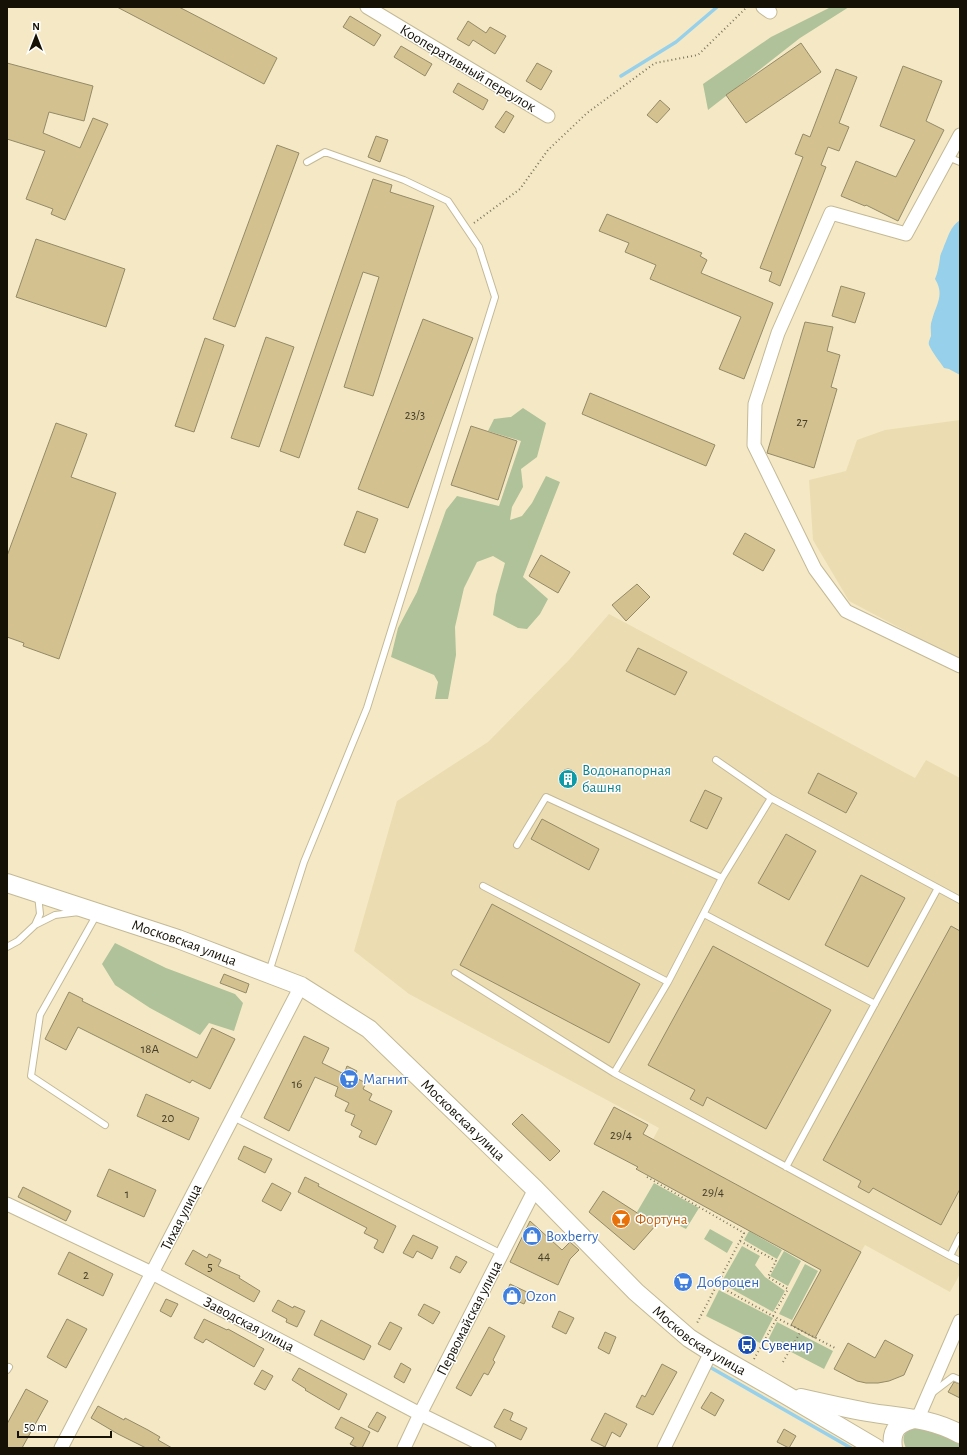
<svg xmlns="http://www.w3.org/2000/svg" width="967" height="1455" viewBox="0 0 967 1455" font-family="'Alegreya Sans',sans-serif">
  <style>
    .built { fill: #ebddb1 }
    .green { fill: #afc29a }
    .water { fill: #97d0ea }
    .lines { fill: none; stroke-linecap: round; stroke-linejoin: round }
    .stream { stroke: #97d0ea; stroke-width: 3.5 }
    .building { fill: #d3c290; stroke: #948a68 }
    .lane-casing { stroke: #c4b996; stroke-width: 8 }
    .street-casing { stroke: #c4b996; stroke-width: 15 }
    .secondary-casing { stroke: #c4b996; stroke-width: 20 }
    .path { stroke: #7d755e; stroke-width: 2; stroke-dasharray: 1 3; stroke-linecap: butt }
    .lane { stroke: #fff; stroke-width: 6 }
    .street { stroke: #fff; stroke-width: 13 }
    .secondary { stroke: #fff; stroke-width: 18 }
    .labels { text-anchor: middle; stroke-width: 3; stroke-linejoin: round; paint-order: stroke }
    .number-label { font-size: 13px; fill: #443d28 }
    .street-label { font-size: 15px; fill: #151105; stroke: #fff }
    .culture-label { font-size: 15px; fill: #0d838f; stroke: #fff; text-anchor: start }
    .shop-label { font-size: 15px; fill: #366cbe; stroke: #fff; text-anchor: start }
    .food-label { font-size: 15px; fill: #c56008; stroke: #fff; text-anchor: start }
    .transit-label { font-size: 15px; fill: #164399; stroke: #fff; text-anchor: start }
  </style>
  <rect width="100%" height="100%" fill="#f5e9c5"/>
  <path class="built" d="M 960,420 L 960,660 L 849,601 L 813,540 L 809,480 L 846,471 L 857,440 L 885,430 Z
    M 609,614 L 915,778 L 926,760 L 960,778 L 960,1274 L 950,1292 L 865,1245 L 861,1252 L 789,1213 L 773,1243 L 637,1169 L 659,1128 L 409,994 L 354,951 L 397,801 L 488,742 L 569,660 Z"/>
  <path class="green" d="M 831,7 L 849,7 L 800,38 L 708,110 L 703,84 L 771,37 Z
    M 523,408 L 546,423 L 537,457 L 521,469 L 523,487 L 512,507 L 510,520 L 522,516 L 532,503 L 546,476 L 560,482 L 523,577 L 548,599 L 540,614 L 527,629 L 518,628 L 493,615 L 496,595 L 505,563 L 493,556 L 477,562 L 464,588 L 455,627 L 456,655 L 448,699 L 435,699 L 438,682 L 434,675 L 391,657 L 398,628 L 417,592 L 446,510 L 457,496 L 499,506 L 521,441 L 488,431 L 494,419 L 511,417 Z
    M 115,943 L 166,968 L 235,994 L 243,1003 L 234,1031 L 209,1023 L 200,1035 L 150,1008 L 115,985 L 102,964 Z
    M 654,1183 L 699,1208 L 686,1229 L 663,1217 L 656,1225 L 637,1212 Z
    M 710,1229 L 733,1242 L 727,1253 L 704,1239 Z
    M 749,1231 L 782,1250 L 777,1259 L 744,1240 Z
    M 742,1246 L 760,1256 L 755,1265 L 765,1277 L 785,1291 L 773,1312 L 721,1283 Z
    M 784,1251 L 801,1261 L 788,1286 L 770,1276 Z
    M 805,1264 L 818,1271 L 792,1320 L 779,1314 Z
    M 719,1290 L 773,1318 L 760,1343 L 706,1316 Z
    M 777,1322 L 833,1351 L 824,1369 L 768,1340 Z
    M 925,1426 L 959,1444 L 960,1448 L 906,1448 C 898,1431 911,1428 925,1426 Z"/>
  <path class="water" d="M 960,220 L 960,375 L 949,369 L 944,368 C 940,362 932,352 929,345 C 928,342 930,339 931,336 C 931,330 930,325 932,320 C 936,304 945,295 935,279 C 938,272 939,265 940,258 C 940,254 943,250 944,246 C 949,235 950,227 960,220 Z"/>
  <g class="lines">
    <path class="stream" d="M 621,76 L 676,42 L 717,7
      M 708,1366 L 851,1448"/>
  </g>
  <path class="building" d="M 117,7 L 179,7 L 277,58 L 264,84 Z
    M 350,16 L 381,35 L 374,46 L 343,27 Z
    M 468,21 L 486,33 L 490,27 L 506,36 L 495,54 L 473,40 L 469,46 L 457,39 Z
    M 801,43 L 821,72 L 746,123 L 726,95 Z
    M 401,46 L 432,64 L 425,76 L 394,57 Z
    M 7,63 L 93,86 L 84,121 L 49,112 L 43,133 L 80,148 L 93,118 L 108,124 L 65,220 L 51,214 L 53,209 L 26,199 L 45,151 L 7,139 Z
    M 537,63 L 552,71 L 541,90 L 526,81 Z
    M 903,66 L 942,81 L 926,121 L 944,130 L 898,221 L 866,205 L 865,206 L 841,196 L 856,161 L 896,177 L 915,140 L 880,126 Z
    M 836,69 L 857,77 L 839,123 L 849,127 L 839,151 L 828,147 L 821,165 L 826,167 L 780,286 L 769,281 L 772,272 L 760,268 L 803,157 L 795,154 L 803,134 L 810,137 Z
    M 458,83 L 488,100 L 483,110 L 453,92 Z
    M 660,100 L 670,109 L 657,123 L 647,115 Z
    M 506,111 L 514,116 L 504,133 L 495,127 Z
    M 376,136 L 388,140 L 380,162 L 368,157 Z
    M 277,145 L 299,153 L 235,327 L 213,319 Z
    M 373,179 L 392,185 L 390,192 L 434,206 L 373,396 L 344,387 L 379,277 L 363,272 L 299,458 L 280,451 Z
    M 607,214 L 702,253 L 700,256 L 707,260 L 701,273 L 773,303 L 744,379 L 719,369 L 741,317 L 650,279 L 656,265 L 625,252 L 629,243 L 599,231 Z
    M 36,239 L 125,269 L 106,327 L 16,297 Z
    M 841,286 L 865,293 L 855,323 L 832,316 Z
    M 423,319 L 473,338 L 408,508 L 358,489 Z
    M 805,322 L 833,327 L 827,351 L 840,355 L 831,387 L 837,389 L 814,468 L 767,453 Z
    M 266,337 L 294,347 L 259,447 L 231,438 Z
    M 205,338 L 224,345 L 194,432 L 175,426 Z
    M 590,393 L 715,445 L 706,466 L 582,414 Z
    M 56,423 L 87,434 L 71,477 L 116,493 L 59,659 L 23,646 L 24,643 L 7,637 L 7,556 Z
    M 471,426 L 517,441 L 498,500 L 451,485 Z
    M 357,511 L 378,519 L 365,553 L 344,545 Z
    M 745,533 L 775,550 L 763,571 L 733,554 Z
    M 541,555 L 570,572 L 558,593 L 529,576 Z
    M 637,584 L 650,597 L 626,621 L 612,605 Z
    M 638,648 L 687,672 L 675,695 L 626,671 Z
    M560 777a8 8 0 1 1 16 0a8 8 0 1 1-16 0Z
    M 818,773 L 857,793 L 846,813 L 808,793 Z
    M 705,790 L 722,798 L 707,829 L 690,821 Z
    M 542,819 L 599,849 L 589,870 L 531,839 Z
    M 786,834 L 816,851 L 789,900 L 758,883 Z
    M 861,875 L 905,898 L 868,967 L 825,945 Z
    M 492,904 L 640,984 L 609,1043 L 460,965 Z
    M 951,926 L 960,931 L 960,1189 L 941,1225 L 873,1188 L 869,1193 L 858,1187 L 861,1181 L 823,1160 Z
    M 713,946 L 831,1010 L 766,1129 L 707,1097 L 703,1106 L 690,1099 L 695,1090 L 648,1065 Z
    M 224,974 L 249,984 L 246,993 L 220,983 Z
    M 69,992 L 83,999 L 82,1001 L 197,1058 L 212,1028 L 235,1039 L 210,1089 L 192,1080 L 190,1083 L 78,1027 L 66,1050 L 45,1039 Z
    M 304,1036 L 329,1048 L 322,1063 L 344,1074 L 347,1066 L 357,1071 L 354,1077 L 366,1083 L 363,1089 L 372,1094 L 369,1100 L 392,1111 L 376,1145 L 359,1137 L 362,1131 L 351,1125 L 355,1115 L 345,1111 L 349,1103 L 335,1096 L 338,1087 L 315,1077 L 289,1131 L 264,1118 Z
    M 146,1094 L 199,1118 L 189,1140 L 137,1116 Z
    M 614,1107 L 648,1125 L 643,1134 L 861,1252 L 815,1338 L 791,1325 L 821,1270 L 636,1169 L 638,1167 L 594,1144 Z
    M 522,1114 L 560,1151 L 550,1161 L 512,1124 Z
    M 244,1146 L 272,1159 L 265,1173 L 238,1159 Z
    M 109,1169 L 156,1190 L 144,1217 L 97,1196 Z
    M 305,1177 L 319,1184 L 318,1186 L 349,1202 L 396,1226 L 383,1253 L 374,1248 L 378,1240 L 364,1233 L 367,1228 L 298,1192 Z
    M 272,1183 L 291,1193 L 281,1211 L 262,1201 Z
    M 23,1187 L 71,1211 L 66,1221 L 18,1197 Z
    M 603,1191 L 656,1225 L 634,1250 L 589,1212 Z
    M 530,1221 L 562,1250 L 570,1242 L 579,1250 L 570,1259 L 558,1285 L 510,1262 Z
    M 413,1235 L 438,1247 L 432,1259 L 417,1251 L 413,1258 L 403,1253 Z
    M 193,1250 L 207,1258 L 209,1254 L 221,1260 L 218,1266 L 240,1276 L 239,1278 L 260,1291 L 254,1302 L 185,1264 Z
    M 69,1252 L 113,1274 L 103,1296 L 58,1274 Z
    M 456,1256 L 467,1262 L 460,1273 L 450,1268 Z
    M 510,1284 L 529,1293 L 524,1304 L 505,1296 Z
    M 166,1299 L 178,1304 L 171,1317 L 160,1311 Z
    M 278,1300 L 293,1308 L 294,1306 L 305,1311 L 297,1327 L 286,1322 L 287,1319 L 272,1311 Z
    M 424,1304 L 440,1312 L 433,1324 L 418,1315 Z
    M 559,1311 L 574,1318 L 566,1334 L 552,1327 Z
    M 67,1319 L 87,1329 L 66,1368 L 47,1357 Z
    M 204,1319 L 227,1330 L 228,1329 L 264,1349 L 254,1367 L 206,1339 L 203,1343 L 194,1338 Z
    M 321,1320 L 371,1346 L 364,1360 L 314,1335 Z
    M 390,1322 L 402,1328 L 390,1350 L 378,1344 Z
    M 489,1327 L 505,1336 L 493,1360 L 495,1362 L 488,1375 L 484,1373 L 471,1396 L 456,1388 Z
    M 605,1332 L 616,1337 L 609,1354 L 598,1348 Z
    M 885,1340 L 913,1355 L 904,1375 L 889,1381 L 878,1383 L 866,1383 L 857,1381 L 834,1369 L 848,1343 L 875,1358 Z
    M 401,1363 L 411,1369 L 404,1383 L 394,1377 Z
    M 662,1364 L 677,1372 L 653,1415 L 636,1407 L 642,1395 L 645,1397 Z
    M 299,1368 L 347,1394 L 339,1410 L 305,1390 L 306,1389 L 292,1380 Z
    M 262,1370 L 273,1376 L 265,1390 L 254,1384 Z
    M 954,1382 L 960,1384 L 960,1398 L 948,1392 Z
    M 26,1389 L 48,1401 L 22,1448 L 7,1448 L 7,1424 Z
    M 711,1392 L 724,1400 L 715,1416 L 701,1408 Z
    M 98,1406 L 124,1420 L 125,1418 L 148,1430 L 160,1437 L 158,1440 L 172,1448 L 146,1448 L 118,1434 L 91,1418 Z
    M 504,1409 L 513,1413 L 510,1420 L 527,1428 L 521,1440 L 494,1427 Z
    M 377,1412 L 386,1417 L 378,1432 L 368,1427 Z
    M 605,1413 L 627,1424 L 620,1437 L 612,1432 L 605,1447 L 591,1440 Z
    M 341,1417 L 370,1432 L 362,1448 L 358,1448 L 350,1444 L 354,1438 L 335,1428 Z
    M 784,1429 L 796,1436 L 789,1448 L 777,1442 Z"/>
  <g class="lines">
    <g class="lane-casing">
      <path id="lane" d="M 948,157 L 960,162
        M 716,760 L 771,798 L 960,900
        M 517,845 L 546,797 L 722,878 L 668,982 L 614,1073 L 950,1256 L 960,1236
        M 722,878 L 771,798
        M 483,886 L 668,982
        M 97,914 L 40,1015 L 31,1076 L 105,1125
        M 704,914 L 875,1004
        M 35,925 L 40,914 L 38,895
        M 7,947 L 18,941 L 35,925 L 55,915 L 79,912
        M 269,972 L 304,862 L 367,708 L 495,297 L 479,247 L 448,201 L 404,180 L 325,152 L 307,162
        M 455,973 L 614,1073
        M 233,1117 L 502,1254
        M 786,1167 L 938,888
        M 950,1256 L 960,1261
        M 7,1370 L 9,1367
        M 932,1393 L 953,1377 L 960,1380"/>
    </g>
    <g class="street-casing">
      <path id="street" d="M 367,7 L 548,116
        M 763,7 L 770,12
        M 960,135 L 906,234 L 831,213 L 778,333 L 755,404 L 754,445 L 815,569 L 846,611 L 960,666
        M 7,1204 L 152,1273 L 420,1414 L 489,1448
        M 918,1418 L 960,1321
        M 61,1448 L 301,986
        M 404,1448 L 420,1414 L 535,1189
        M 664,1448 L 711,1352"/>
    </g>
    <g class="secondary-casing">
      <g id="secondary">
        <path id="s1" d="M 7,883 L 178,939 L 301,986 L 369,1029 L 535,1189 L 636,1292 L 689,1338 L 711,1352 L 786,1395 L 876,1448"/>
        <path d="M 801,1398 C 823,1403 845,1408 867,1412 C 901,1418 929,1417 960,1434"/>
        <path d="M 893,1448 C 890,1428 900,1422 918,1418"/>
      </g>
    </g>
    <path class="path" d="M 474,223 L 520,189 L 548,150 L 587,113 L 655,63 L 698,55 L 747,7
      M 647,1177 L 744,1233 L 696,1325
      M 717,1285 L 773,1316 L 788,1289 L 768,1277 L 776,1261 L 740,1241
      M 773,1316 L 837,1349
      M 754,1359 L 777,1318
      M 783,1362 L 801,1331"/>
    <use href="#lane" class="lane"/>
    <use href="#street" class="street"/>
    <use href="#secondary" class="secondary"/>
  </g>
  <defs>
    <g id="building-disc" transform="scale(1)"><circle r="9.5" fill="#0f9aa8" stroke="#fff"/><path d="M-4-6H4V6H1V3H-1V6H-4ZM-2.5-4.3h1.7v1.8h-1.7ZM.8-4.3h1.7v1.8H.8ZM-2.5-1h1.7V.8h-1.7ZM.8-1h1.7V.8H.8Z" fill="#fff"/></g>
    <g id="supermarket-disc" transform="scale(1)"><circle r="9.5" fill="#3f7fe0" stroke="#fff"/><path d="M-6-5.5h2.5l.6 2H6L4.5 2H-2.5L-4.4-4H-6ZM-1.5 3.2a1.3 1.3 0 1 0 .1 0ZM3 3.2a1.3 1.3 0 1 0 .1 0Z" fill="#fff"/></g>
    <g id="bar-disc" transform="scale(1)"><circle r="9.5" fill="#e8710a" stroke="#fff"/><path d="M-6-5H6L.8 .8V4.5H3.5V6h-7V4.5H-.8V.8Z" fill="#fff"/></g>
    <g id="shop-disc" transform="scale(1)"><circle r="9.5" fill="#3f7fe0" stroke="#fff"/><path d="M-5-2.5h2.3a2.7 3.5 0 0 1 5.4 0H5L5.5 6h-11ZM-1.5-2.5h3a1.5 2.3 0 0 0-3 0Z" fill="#fff"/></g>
    <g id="bus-disc" transform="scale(1)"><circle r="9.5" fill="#1a4fb4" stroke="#fff"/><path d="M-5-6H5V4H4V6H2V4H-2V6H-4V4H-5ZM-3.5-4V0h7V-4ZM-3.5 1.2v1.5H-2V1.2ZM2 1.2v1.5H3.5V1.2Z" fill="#fff"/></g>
  </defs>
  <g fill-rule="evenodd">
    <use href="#building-disc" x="568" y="779"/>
    <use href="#supermarket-disc" x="349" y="1079"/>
    <use href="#bar-disc" x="621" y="1219"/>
    <use href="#shop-disc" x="532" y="1236"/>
    <use href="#supermarket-disc" x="683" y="1282"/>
    <use href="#shop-disc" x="512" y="1296"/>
    <use href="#bus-disc" x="747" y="1345"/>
  </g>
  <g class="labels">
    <g class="number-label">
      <text x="415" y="419">23/3</text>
      <text x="802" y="426">27</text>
      <text x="150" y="1053">18А</text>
      <text x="297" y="1088">16</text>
      <text x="168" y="1122">20</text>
      <text x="621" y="1139">29/4</text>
      <text x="713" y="1196">29/4</text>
      <text x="127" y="1198">1</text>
      <text x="544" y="1260">44</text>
      <text x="210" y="1271">5</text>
      <text x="86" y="1279">2</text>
    </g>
    <g class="street-label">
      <text transform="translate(468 68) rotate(31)" y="5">Кооперативный переулок</text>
      <text dy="5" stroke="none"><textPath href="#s1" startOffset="187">Московская улица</textPath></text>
      <text dy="5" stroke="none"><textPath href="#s1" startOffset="523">Московская улица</textPath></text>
      <text transform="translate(181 1217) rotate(-63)" y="5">Тихая улица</text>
      <text transform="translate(469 1318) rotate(-63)" y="5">Первомайская улица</text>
      <text transform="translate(249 1324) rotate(28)" y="5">Заводская улица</text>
      <text dy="5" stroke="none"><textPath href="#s1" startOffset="847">Московская улица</textPath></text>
    </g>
    <g class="culture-label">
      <text x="582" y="775">Водонапорная<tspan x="582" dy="17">башня</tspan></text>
    </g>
    <g class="shop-label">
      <text x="363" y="1084">Магнит</text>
      <text x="546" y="1241">Boxberry</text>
      <text x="697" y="1287">Доброцен</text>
      <text x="526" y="1301">Ozon</text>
    </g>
    <g class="food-label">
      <text x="635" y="1224">Фортуна</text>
    </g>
    <g class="transit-label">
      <text x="761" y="1350">Сувенир</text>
    </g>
  </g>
  <rect width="967" height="1455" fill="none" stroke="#151105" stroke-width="16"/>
  <g transform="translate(36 36)" stroke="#ffffff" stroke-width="3" paint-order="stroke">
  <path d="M0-3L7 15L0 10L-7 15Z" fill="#151105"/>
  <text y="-6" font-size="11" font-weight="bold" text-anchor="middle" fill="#151105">N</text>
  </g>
  <path d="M18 1431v6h93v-6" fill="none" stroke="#151105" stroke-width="2"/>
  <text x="24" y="1431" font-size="12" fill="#151105" stroke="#ffffff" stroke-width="3" paint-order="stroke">50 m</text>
</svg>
